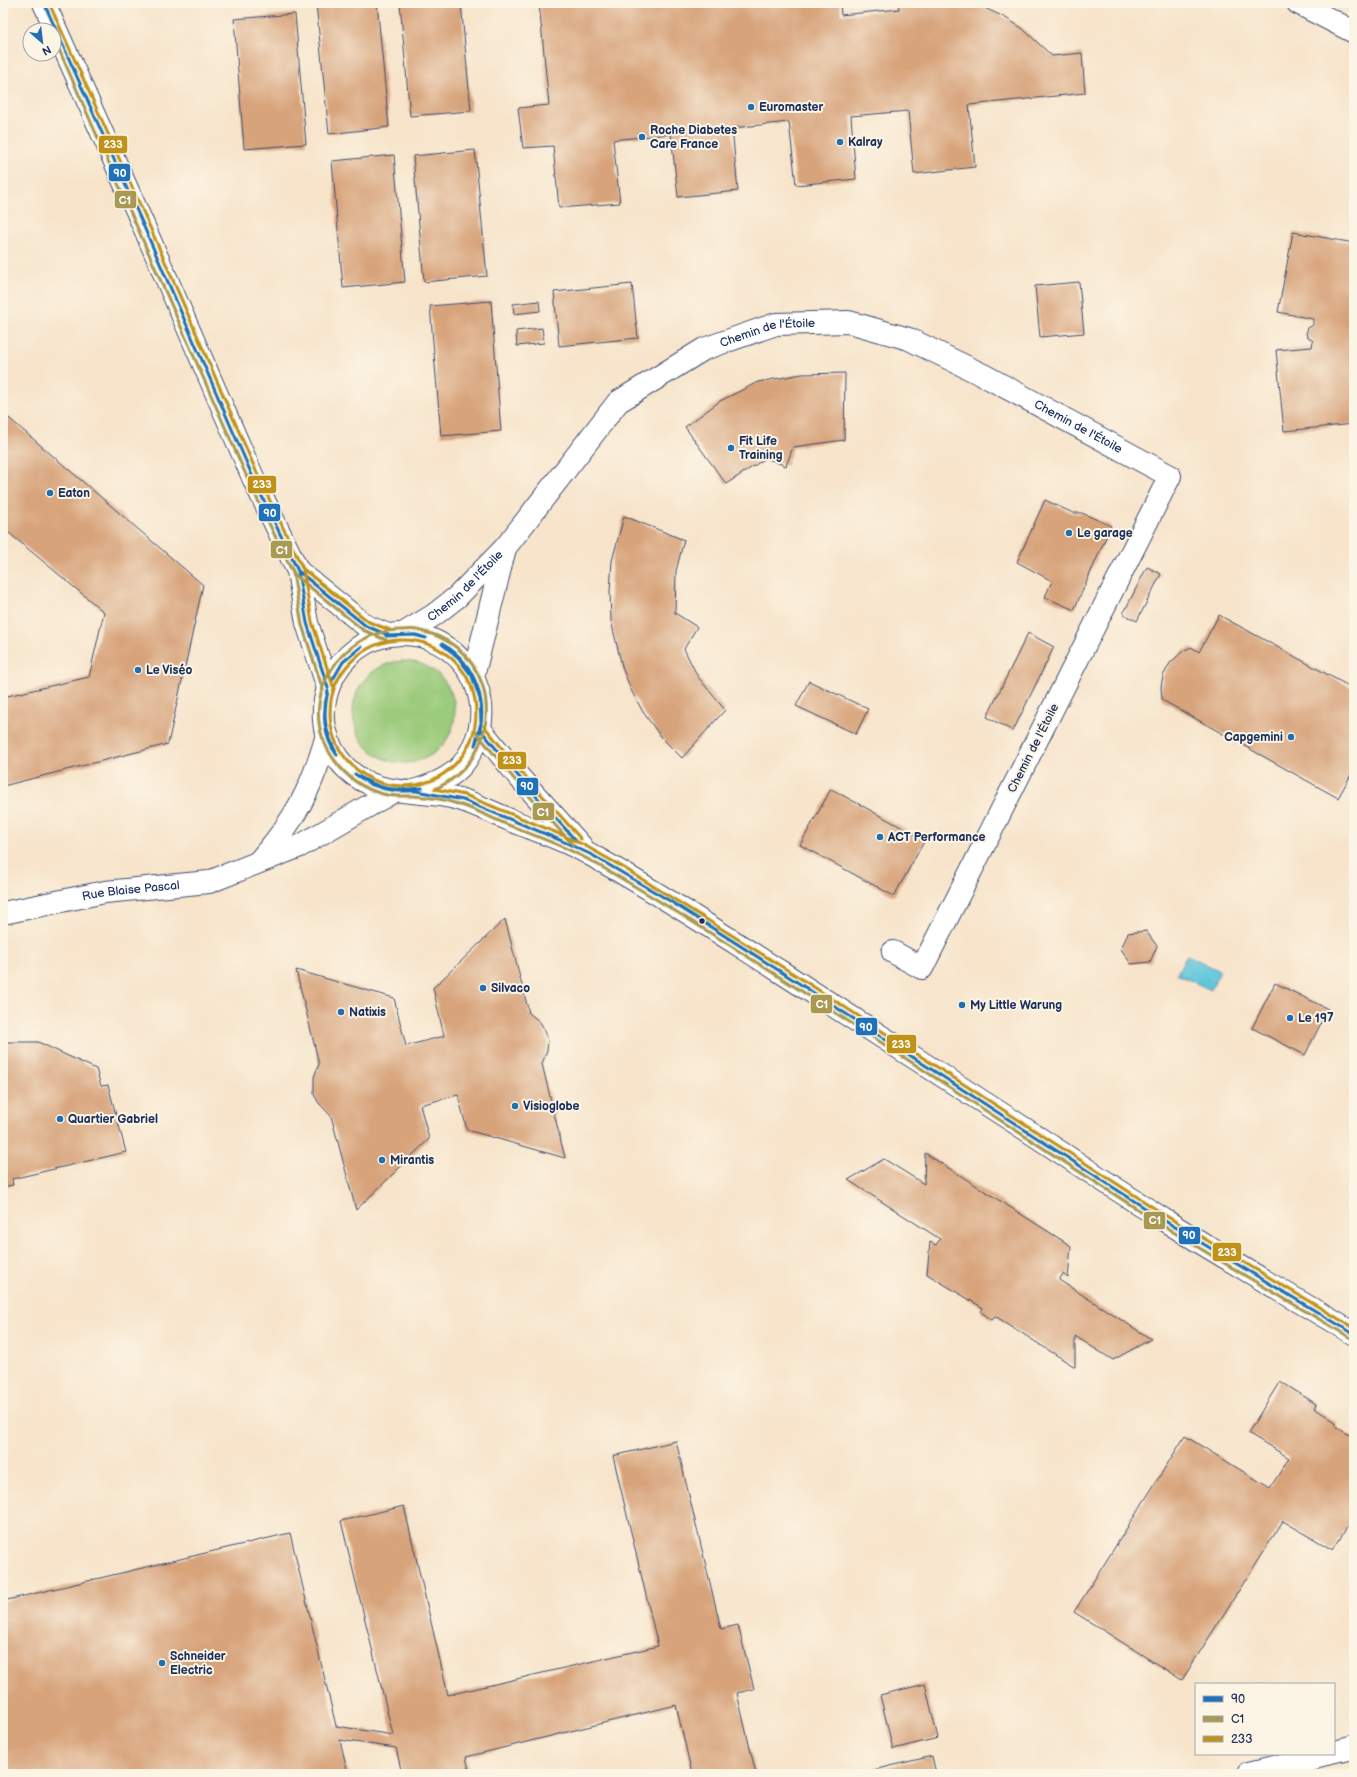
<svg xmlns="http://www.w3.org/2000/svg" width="1357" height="1777" viewBox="0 0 1357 1777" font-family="'Balsamiq Sans',sans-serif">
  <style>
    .green { fill: #9bcb7b; stroke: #5b7d6c }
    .water { fill: #60c6dd; stroke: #3e7a9e }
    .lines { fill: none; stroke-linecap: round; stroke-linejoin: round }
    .stream { stroke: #60c6dd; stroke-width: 10 }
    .building { fill: #d7a37a }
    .street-casing { stroke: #3c4a6e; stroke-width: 24 }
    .secondary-casing { stroke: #3c4a6e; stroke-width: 24 }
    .street { stroke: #fff; stroke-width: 22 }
    .secondary { stroke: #fff; stroke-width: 22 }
    .bus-1-casing { stroke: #fcf5e5; stroke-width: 6 }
    .bus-2-casing { stroke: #fcf5e5; stroke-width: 6 }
    .bus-3-casing { stroke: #fcf5e5; stroke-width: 6 }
    .bus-1 { stroke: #1f72b9; stroke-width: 3 }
    .bus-2 { stroke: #a99953; stroke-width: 3 }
    .bus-3 { stroke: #c0921a; stroke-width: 3 }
    .poi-dot { fill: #1f6fb2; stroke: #fcf5e5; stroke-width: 1.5 }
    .bus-dot { fill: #1b2f5e; stroke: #fcf5e5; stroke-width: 1.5 }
    .labels { text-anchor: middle; stroke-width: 4; stroke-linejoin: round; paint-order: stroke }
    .poi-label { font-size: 12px; font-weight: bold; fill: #1b2f5e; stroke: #fcf5e5; text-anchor: start }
    .street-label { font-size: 12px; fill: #1b2f5e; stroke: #fcf5e5 }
    .line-badge { stroke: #fcf5e5; stroke-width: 1.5 }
    .badge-label { font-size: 11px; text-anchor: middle; font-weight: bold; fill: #fff }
  </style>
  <rect width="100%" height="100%" fill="#fcf5e5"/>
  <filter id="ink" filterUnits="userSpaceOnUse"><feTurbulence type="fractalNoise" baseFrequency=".025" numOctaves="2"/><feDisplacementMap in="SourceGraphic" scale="8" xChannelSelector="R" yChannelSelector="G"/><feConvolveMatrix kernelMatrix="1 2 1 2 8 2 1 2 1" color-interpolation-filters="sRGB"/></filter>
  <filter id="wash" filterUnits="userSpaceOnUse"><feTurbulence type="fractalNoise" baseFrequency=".012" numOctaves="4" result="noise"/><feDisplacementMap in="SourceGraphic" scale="16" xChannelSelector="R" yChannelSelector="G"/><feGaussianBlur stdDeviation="0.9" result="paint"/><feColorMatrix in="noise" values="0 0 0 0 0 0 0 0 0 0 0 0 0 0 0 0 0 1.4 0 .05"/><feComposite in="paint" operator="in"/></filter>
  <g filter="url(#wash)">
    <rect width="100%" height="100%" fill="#f7e4cb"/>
    <path class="green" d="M353 712a51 51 0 1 1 102 0a51 51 0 1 1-102 0Z"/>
    <path class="water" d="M 1187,955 L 1220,971 L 1211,990 L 1177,974 Z"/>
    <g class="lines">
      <path class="stream" d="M 1347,3 L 1354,7"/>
    </g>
    <g id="blocks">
      <path class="building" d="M 316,3 L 377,3 L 389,127 L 329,134 Z
        M 400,3 L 461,3 L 471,111 L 410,116 Z
        M 539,3 L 840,3 L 841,15 L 899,9 L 898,3 L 974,3 L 1004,17 L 1022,28 L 1052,56 L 1082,53 L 1085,93 L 969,105 L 975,167 L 914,174 L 908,111 L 851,116 L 856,179 L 796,185 L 789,122 L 732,128 L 738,191 L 678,197 L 671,134 L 613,140 L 620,203 L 559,208 L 553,146 L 523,148 L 518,108 L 549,105 Z
        M 295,14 L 306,144 L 244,149 L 234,19 Z
        M 475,150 L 487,276 L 424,282 L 413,156 Z
        M 394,155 L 405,282 L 343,288 L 332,161 Z
        M 1293,232 L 1354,243 L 1354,424 L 1284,431 L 1276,350 L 1312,347 L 1313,341 L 1307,336 L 1306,333 L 1308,328 L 1313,325 L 1313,319 L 1278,312 Z
        M 1079,282 L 1084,333 L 1040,337 L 1035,286 Z
        M 632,284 L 638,338 L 559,346 L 554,292 Z
        M 491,301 L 501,431 L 441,436 L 430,306 Z
        M 539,301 L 540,311 L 514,314 L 513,304 Z
        M 542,328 L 544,343 L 517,346 L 516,331 Z
        M 845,373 L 844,440 L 793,447 L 786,466 L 766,458 L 726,484 L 685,427 L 720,401 L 758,382 L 802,374 Z
        M 3,413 L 203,585 L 168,744 L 3,786 L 3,697 L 89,677 L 104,612 L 3,528 Z
        M 1045,500 L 1073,513 L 1082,513 L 1111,526 L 1074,610 L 1045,597 L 1052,581 L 1017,562 Z
        M 624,516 L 684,540 L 676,571 L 675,613 L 697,627 L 684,649 L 698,677 L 725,710 L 682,758 L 661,737 L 643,712 L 632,692 L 623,670 L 611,621 L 610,591 L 612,561 Z
        M 1147,567 L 1161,574 L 1137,621 L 1123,614 Z
        M 1219,615 L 1354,689 L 1354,775 L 1352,773 L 1338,798 L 1162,700 L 1161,687 L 1163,676 L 1170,663 L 1183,651 L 1191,647 L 1199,652 Z
        M 1028,633 L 1054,647 L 1013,731 L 987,717 Z
        M 809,681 L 868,709 L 856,734 L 796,706 Z
        M 831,789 L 925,840 L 894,896 L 800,845 Z
        M 505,919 L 529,1013 L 540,1022 L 545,1031 L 548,1041 L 547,1050 L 542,1064 L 565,1158 L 467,1130 L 458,1095 L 420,1105 L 429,1139 L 356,1210 L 331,1116 L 318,1102 L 314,1094 L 314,1077 L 319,1064 L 296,970 L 394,998 L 406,1046 L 444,1036 L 433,988 Z
        M 1146,931 L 1157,946 L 1150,962 L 1131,964 L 1121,949 L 1128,933 Z
        M 1275,983 L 1328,1009 L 1305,1055 L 1252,1028 Z
        M 3,1042 L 38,1042 L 96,1069 L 101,1086 L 108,1085 L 126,1152 L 12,1179 L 13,1185 L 3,1187 Z
        M 925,1153 L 1071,1246 L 1068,1278 L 1063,1274 L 1059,1280 L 1151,1339 L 1113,1360 L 1075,1336 L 1075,1367 L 995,1316 L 992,1320 L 981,1312 L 983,1308 L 927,1274 L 930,1242 L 936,1245 L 940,1239 L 848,1180 L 884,1159 L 924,1184 Z
        M 1280,1381 L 1316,1404 L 1314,1408 L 1337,1423 L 1335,1426 L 1354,1438 L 1353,1453 L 1354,1454 L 1354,1516 L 1333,1550 L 1283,1521 L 1182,1680 L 1074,1612 L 1185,1436 L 1270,1488 L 1289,1458 L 1248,1433 Z
        M 676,1441 L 721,1629 L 738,1625 L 754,1689 L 737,1693 L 756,1774 L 692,1774 L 676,1705 L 466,1757 L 470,1774 L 402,1774 L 396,1748 L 340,1740 L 348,1774 L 3,1774 L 3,1601 L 290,1533 L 336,1726 L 393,1735 L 341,1521 L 404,1506 L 448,1695 L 658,1646 L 613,1456 Z
        M 925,1684 L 938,1738 L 893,1749 L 880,1695 Z
        M 932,1756 L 936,1774 L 875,1774 L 874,1770 Z"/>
    </g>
  </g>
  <g filter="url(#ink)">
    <use href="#blocks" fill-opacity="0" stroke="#3c4a6e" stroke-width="1"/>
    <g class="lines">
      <g class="street-casing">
        <g id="street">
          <path d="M 1298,3 L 1354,32"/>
          <path id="s1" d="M 403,634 L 434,615 L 457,597 L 505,548 L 618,402 L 704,349 L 776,324 L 849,322 L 909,339 L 985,376 L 1170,476 L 922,968 L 893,952"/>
          <path d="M 473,677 L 505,548"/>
          <path d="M 260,860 C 296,819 312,788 327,735"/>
          <path id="s2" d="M 3,913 L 105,892 L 209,882 L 300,846 L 394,791"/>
          <path d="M 1334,1753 L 1354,1748"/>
          <path d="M 1249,1774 L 1330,1754"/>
        </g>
      </g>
      <g class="secondary-casing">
        <path id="secondary" d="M 44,3 L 141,220 L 255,482 L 298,571 L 307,623 L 328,688
          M 298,571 L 366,626 L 388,635
          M 480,729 L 519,777 L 582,847
          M 413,791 C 428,787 443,782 456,771 C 466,763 472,751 477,738 C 495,687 455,633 401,634 C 333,635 298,720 346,768 C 379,800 419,787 459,799 C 476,804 493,813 510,820 C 537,831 566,840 591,855 C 656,891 718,932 781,972 C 861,1024 942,1075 1022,1127 C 1071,1159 1120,1192 1169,1223 C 1230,1261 1292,1297 1354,1334"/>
      </g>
      <use href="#street" class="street"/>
      <use href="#secondary" class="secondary"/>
      <g class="bus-1-casing">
        <path id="bus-1" d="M 44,3 L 141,220 L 255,482 L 298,571 L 307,623 L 328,688
          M 291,556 L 298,571 L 366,626 L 388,635
          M 386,636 L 416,635 L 426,638
          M 386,636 L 414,635 L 426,638
          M 442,644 C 477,663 491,708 475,745
          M 442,644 L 458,657 L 472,676 L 480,699 L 481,723 L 475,745
          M 332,681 L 343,662 L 361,647
          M 332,681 L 343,662 L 361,647
          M 328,691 C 322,718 325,730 337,755
          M 328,691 C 322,711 323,737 337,755
          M 480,729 L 519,777 L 577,842
          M 355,774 C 381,790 391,791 422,788
          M 355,774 L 370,784 L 385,789 L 398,791 L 416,791 L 463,800 L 560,840 L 592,855 L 670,901 L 797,982 L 1165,1221 L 1354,1334"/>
      </g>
      <g class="bus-2-casing">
        <path id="bus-2" d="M 54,38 L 250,484 L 293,573 L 302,625 L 323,690
          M 286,558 L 295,575 L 363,630 L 386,640
          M 476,732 L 515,780 L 573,845
          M 435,789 C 504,758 504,660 432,634 C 431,634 418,630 417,630 C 411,629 406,630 401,630 C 384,630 369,635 356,644 C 336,657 322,680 319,704 C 314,744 344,784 383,794 C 393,797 403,796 414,796 C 430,797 447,800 461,805 C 477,810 491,818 506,824 C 538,837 570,848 600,866 C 658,899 714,935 770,971 C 901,1054 1029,1140 1159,1223 C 1222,1263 1287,1300 1351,1338"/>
      </g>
      <g class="bus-3-casing">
        <path id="bus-3" d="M 49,3 L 146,218 L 260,480 L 303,569 L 312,622 L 333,686
          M 296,554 L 302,568 L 369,622 L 390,630
          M330 713a73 73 0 1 1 146 0a73 73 0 1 1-146 0Z
          M 484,726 L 523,774 L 581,839
          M 435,789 L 465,795 L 562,835 L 584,845 L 621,866 L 800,978 L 1168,1217 L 1354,1328"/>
      </g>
      <use href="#bus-1" class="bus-1"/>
      <use href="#bus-2" class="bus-2"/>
      <use href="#bus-3" class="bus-3"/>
    </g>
  </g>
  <g class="poi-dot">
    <circle cx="751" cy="107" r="4"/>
    <circle cx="642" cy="137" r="4"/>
    <circle cx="840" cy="142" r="4"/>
    <circle cx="731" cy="448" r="4"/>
    <circle cx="50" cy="493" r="4"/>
    <circle cx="1069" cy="533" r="4"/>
    <circle cx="138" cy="670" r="4"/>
    <circle cx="1291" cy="737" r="4"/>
    <circle cx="880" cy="837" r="4"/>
    <circle cx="483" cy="988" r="4"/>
    <circle cx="962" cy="1005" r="4"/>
    <circle cx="341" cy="1012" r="4"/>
    <circle cx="1290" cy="1018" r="4"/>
    <circle cx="515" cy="1106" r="4"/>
    <circle cx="60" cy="1119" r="4"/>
    <circle cx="382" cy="1160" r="4"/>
    <circle cx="162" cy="1663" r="4"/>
  </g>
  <circle class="bus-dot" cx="702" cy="921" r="3.5"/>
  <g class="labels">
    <g class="poi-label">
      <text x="759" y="111">Euromaster</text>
      <text x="650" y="134">Roche Diabetes<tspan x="650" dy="14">Care France</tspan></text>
      <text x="848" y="146">Kalray</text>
      <text x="739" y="445">Fit Life<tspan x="739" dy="14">Training</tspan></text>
      <text x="58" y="497">Eaton</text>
      <text x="1077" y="537">Le garage</text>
      <text x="146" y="674">Le Viséo</text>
      <text x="1283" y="741" text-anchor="end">Capgemini</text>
      <text x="888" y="841">ACT Performance</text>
      <text x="491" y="992">Silvaco</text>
      <text x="970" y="1009">My Little Warung</text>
      <text x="349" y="1016">Natixis</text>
      <text x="1298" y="1022">Le 197</text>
      <text x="523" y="1110">Visioglobe</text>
      <text x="68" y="1123">Quartier Gabriel</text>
      <text x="390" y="1164">Mirantis</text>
      <text x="170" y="1660">Schneider<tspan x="170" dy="14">Electric</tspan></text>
    </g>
    <g class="street-label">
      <text dy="4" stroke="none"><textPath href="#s1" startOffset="486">Chemin de l'Étoile</textPath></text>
      <text dy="4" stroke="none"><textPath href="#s1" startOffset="822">Chemin de l'Étoile</textPath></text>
      <text dy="4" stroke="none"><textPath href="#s1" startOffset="79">Chemin de l'Étoile</textPath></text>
      <text transform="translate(1033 748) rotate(-63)" y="4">Chemin de l'Étoile</text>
      <text dy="4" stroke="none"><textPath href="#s2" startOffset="130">Rue Blaise Pascal</textPath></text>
    </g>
  </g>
  <g class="line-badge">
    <rect x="98" y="135" width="30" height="19" rx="4" fill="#c0921a"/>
    <rect x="108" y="163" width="23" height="19" rx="4" fill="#1f72b9"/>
    <rect x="114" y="190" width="23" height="19" rx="4" fill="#a99953"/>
    <rect x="247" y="475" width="30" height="19" rx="4" fill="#c0921a"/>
    <rect x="258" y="503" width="23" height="19" rx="4" fill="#1f72b9"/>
    <rect x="270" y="540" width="23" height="19" rx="4" fill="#a99953"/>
    <rect x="497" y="751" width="30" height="19" rx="4" fill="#c0921a"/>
    <rect x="516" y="777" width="23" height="19" rx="4" fill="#1f72b9"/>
    <rect x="532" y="802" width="23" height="19" rx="4" fill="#a99953"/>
    <rect x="810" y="994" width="23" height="20" rx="4" fill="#a99953"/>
    <rect x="855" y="1017" width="23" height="19" rx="4" fill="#1f72b9"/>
    <rect x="886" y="1034" width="31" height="20" rx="4" fill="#c0921a"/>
    <rect x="1143" y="1211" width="23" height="19" rx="4" fill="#a99953"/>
    <rect x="1178" y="1226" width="23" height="19" rx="4" fill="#1f72b9"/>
    <rect x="1212" y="1242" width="30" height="20" rx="4" fill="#c0921a"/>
  </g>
  <g class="badge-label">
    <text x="113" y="148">233</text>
    <text x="120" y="177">90</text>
    <text x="125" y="204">C1</text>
    <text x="262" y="488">233</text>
    <text x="270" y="517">90</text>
    <text x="282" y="554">C1</text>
    <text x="512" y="764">233</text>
    <text x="527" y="790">90</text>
    <text x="543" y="816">C1</text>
    <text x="822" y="1008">C1</text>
    <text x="866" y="1031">90</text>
    <text x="901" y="1048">233</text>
    <text x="1155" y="1224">C1</text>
    <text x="1189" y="1239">90</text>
    <text x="1227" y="1256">233</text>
  </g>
  <rect width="1357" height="1777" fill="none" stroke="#fcf5e5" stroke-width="16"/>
  <rect x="1195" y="1683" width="140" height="72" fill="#fcf5e5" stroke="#a2a6af"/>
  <rect x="1203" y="1696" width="20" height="6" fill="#1f72b9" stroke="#a2a6af"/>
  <text x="1231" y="1703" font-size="12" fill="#1b2f5e">90</text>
  <rect x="1203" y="1716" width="20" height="6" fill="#a99953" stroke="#a2a6af"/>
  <text x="1231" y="1723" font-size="12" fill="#1b2f5e">C1</text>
  <rect x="1203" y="1736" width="20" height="6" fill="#c0921a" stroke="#a2a6af"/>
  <text x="1231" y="1743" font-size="12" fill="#1b2f5e">233</text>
  <g transform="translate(42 42) rotate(152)"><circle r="19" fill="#fcf5e5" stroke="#a2a6af"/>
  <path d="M0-3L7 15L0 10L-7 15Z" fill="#1f6fb2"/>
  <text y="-6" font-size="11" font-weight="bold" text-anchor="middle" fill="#1b2f5e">N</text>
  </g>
</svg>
